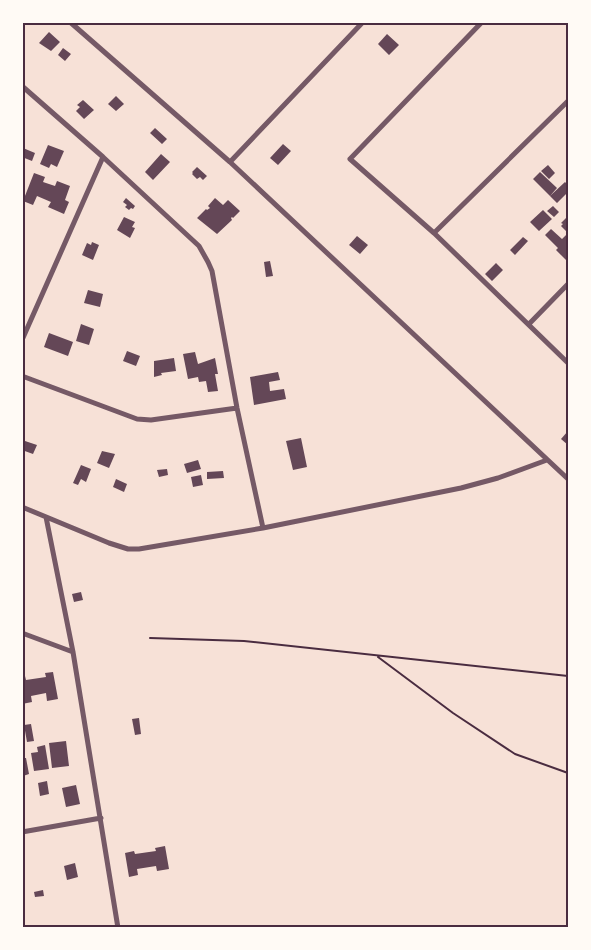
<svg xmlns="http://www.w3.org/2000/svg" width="591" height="950" viewBox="0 0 591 950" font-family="Signika,sans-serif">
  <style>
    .building { fill: #644757 }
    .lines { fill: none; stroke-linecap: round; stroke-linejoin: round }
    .path { stroke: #4a2c40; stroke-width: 2 }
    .minor { stroke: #755966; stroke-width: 5 }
    .neatline { fill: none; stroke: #4a2c40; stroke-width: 2 }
  </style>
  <rect width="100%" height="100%" fill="#f7e1d7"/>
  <path class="building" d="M 49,32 L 60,42 L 51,51 L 39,43 Z
    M 387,34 L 399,45 L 389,55 L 378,44 Z
    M 63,48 L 71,54 L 65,61 L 58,55 Z
    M 116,96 L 124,104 L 116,111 L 108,104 Z
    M 83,100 L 94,110 L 84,119 L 76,111 L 80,107 L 77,105 Z
    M 155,128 L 167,139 L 162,144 L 150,133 Z
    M 283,144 L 291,151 L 278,165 L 270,158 Z
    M 48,145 L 64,151 L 57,167 L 51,164 L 49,168 L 40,164 Z
    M 23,148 L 35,153 L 32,161 L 22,157 Z
    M 161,154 L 170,162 L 153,180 L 145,172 Z
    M 548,165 L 555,173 L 549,179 L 541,171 Z
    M 197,167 L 207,176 L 203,180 L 200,177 L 197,179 L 192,174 L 193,173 L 192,172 Z
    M 540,172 L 557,188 L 550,196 L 533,179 Z
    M 34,173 L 45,177 L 43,182 L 55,186 L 57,181 L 70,186 L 65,200 L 69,202 L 64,214 L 48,207 L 51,202 L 37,196 L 33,205 L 23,201 Z
    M 565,182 L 568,185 L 568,192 L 557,203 L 550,196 Z
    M 126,198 L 135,206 L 133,209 L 131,208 L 129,210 L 125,207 L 127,205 L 123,202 Z
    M 215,198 L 223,205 L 228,200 L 240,211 L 233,218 L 232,217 L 231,218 L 232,220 L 217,234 L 197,218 L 206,209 L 207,210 L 210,208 L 208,206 Z
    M 553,206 L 559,212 L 554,217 L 547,211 Z
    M 543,210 L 552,219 L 539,231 L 530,222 Z
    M 124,217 L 135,222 L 132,227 L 135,228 L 130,238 L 117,230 Z
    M 566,218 L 568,220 L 568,262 L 556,250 L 558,248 L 545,235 L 551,229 L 562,239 L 568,233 L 561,226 L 563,224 L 561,223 Z
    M 357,236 L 368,245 L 360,254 L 349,245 Z
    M 523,237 L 528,241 L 515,255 L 510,250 Z
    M 92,242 L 99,245 L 93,260 L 82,255 L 87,243 L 91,245 Z
    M 270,261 L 273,276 L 266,277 L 264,262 Z
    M 496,263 L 503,270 L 492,281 L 485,274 Z
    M 88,290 L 103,294 L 100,307 L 84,303 Z
    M 81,324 L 94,329 L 89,345 L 76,341 Z
    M 49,333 L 73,342 L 68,356 L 44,347 Z
    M 127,351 L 140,356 L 136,366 L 123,361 Z
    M 195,352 L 198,364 L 215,358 L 218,374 L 215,374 L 218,391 L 208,392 L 206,381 L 199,382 L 198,377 L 188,379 L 183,354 Z
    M 174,358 L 176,371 L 161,373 L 162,375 L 154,377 L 154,361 Z
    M 278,372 L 280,380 L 269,382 L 270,391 L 284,389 L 286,399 L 254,405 L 250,377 Z
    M 568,431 L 568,445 L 561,439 Z
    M 301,438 L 307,467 L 293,470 L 286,441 Z
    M 22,440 L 37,445 L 33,454 L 22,450 Z
    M 102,451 L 115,454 L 109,468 L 97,463 Z
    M 198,460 L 201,469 L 187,473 L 184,464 Z
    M 81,465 L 91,469 L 86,482 L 81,479 L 78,485 L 73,483 Z
    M 167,469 L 168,475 L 159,477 L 157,470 Z
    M 223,471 L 224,478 L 207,479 L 207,472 Z
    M 201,475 L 203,485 L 193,487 L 191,477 Z
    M 116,479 L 127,484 L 124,492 L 113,487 Z
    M 81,592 L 83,600 L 74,602 L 72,594 Z
    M 53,672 L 58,699 L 47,701 L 46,693 L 31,696 L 32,702 L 22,704 L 22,676 L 25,676 L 26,680 L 46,677 L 45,673 Z
    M 139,718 L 141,734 L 135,735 L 132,719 Z
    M 31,724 L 34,741 L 27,742 L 24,725 Z
    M 66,741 L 69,766 L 52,768 L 49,743 Z
    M 45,745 L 49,769 L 34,771 L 31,753 L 38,752 L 37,747 Z
    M 22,758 L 26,758 L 29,774 L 23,776 Z
    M 47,781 L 49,794 L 40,796 L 38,783 Z
    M 76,785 L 80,804 L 66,807 L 62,788 Z
    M 165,846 L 169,869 L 157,871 L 156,866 L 137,869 L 138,875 L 129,877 L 125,853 L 134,851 L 135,854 L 156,851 L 155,848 Z
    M 75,863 L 78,877 L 67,880 L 64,866 Z
    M 43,890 L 44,896 L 35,897 L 34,892 Z"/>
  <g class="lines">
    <path class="path" d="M 150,638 L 244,641 L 568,676
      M 378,657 L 453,713 L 515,754 L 568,773"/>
    <path class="minor" d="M 70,22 L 230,162 L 568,479
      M 22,86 L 103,157 L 199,246 L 208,262 L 212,271 L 237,408 L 263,528
      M 568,101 L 434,233 L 568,363
      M 230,162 L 363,22
      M 434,233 L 350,159 L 482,22
      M 529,324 L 568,284
      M 22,340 L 103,157
      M 22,376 L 137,419 L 151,420 L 237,408
      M 22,507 L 109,543 L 128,549 L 139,549 L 263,528 L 461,488 L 498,478 L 547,460
      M 46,517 L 73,652 L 118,928
      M 22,633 L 73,652
      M 22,832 L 101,818"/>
  </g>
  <rect width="591" height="950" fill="none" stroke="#fffaf5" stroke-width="48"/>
  <rect x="24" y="24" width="543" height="902" class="neatline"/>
</svg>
